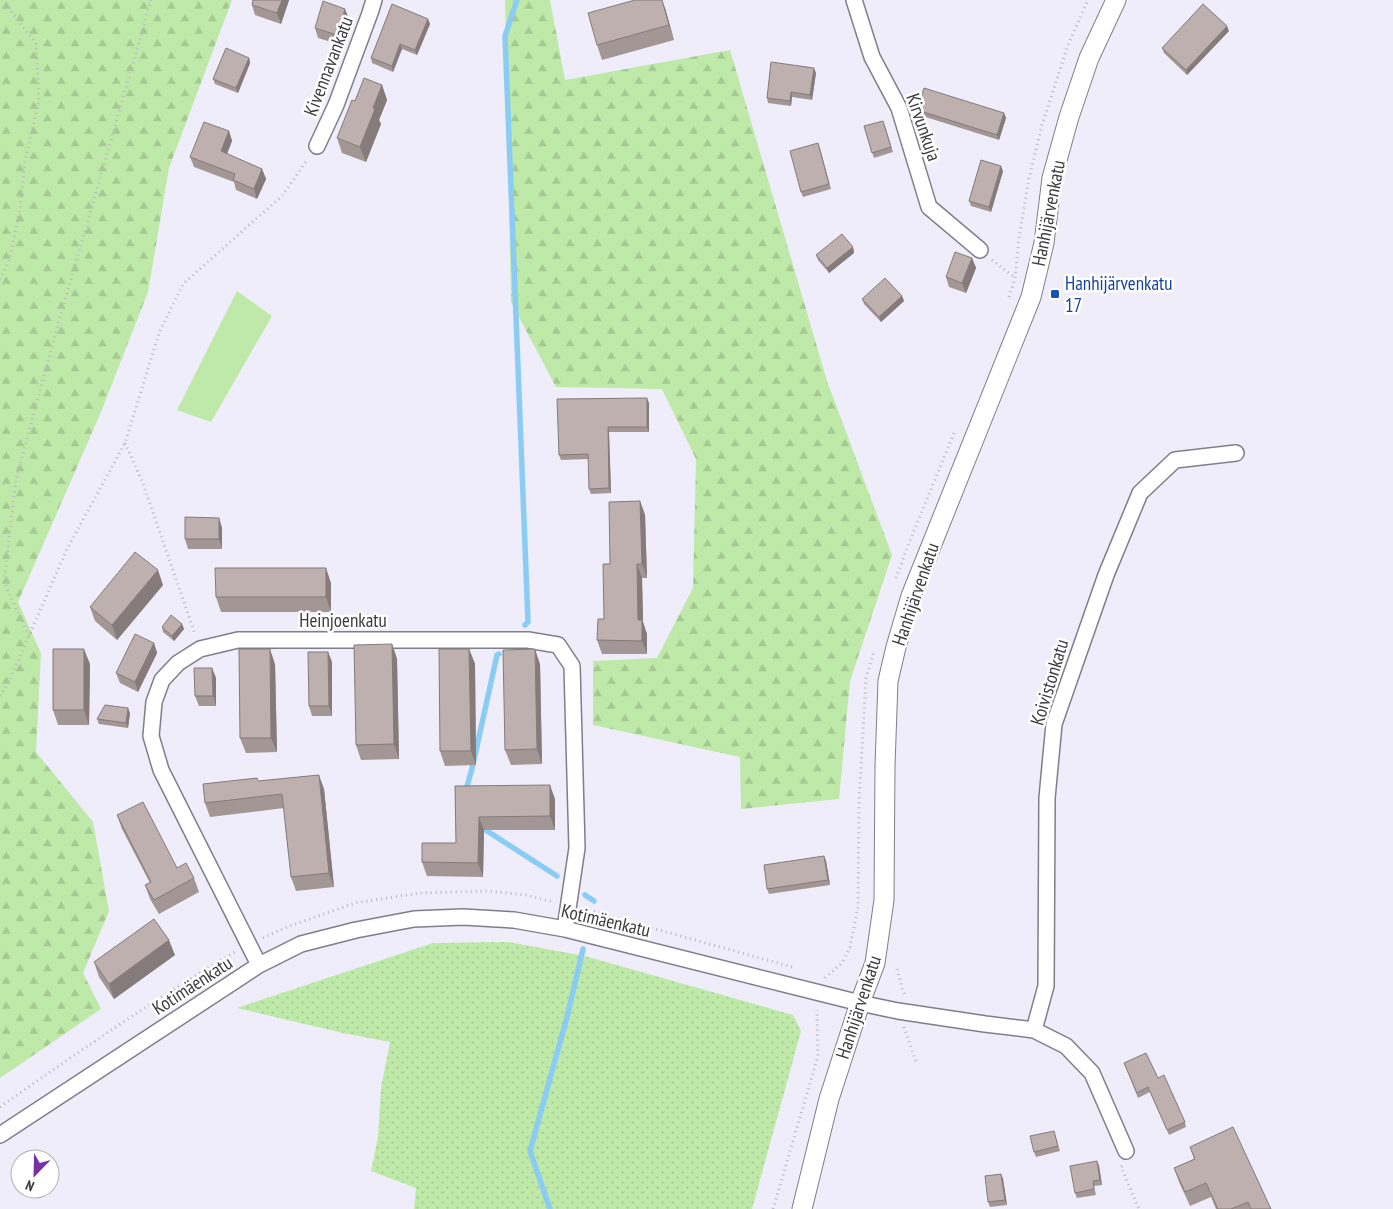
<svg xmlns="http://www.w3.org/2000/svg" width="1393" height="1209" viewBox="0 0 1393 1209" font-family="'PT Sans Narrow',sans-serif">
  <style>
    .grass { fill: url(#grass-dots) }
    .forest { fill: url(#forest-firs) }
    .park { fill: #bfe9a8 }
    .lines { fill: none; stroke-linecap: round; stroke-linejoin: round }
    .stream { stroke: #8bccf4; stroke-width: 5.5 }
    .minor-casing { stroke: #7f7f89; stroke-width: 18 }
    .tertiary-casing { stroke: #7f7f89; stroke-width: 21 }
    .path { stroke: #b7b7c0; stroke-width: 3; stroke-dasharray: 1 4; stroke-linecap: butt }
    .minor { stroke: #fff; stroke-width: 15 }
    .tertiary { stroke: #fff; stroke-width: 19 }
    .wall { fill: #a39796 }
    .shaded-wall { fill: #847b7a }
    .building { fill: #bdb0ae; stroke: #847b7a }
    .transit-dot { fill: #1a4fb4; stroke: #fff; stroke-width: 2 }
    .labels { text-anchor: middle; stroke-width: 5; stroke-linejoin: round; paint-order: stroke }
    .street-label { font-size: 19px; fill: #3b3b40; stroke: #fff }
    .transit-label { font-size: 19px; fill: #164399; stroke: #fff; text-anchor: start }
  </style>
  <defs>
    <pattern id="grass-dots" width="8" height="8" patternUnits="userSpaceOnUse" patternTransform="scale(1.25)"><rect width="8" height="8" fill="#bfe9a8"/><path d="M2 2h.1M6 6h.1" fill="none" stroke="#a5c992" stroke-width="1.8" stroke-linecap="round"/></pattern>
    <pattern id="forest-firs" width="22" height="20" patternUnits="userSpaceOnUse" patternTransform="scale(1.25)"><rect width="22" height="20" fill="#bfe9a8"/><path d="M5 1l3.5 6h-7zM16 11l3.5 6h-7z" fill="#a5c992"/></pattern>
  </defs>
  <rect width="100%" height="100%" fill="#eeedf9"/>
  <path class="grass" d="M 508,942 L 585,956 L 793,1015 L 801,1031 L 752,1209 L 414,1209 L 416,1188 L 371,1171 L 378,1137 L 381,1088 L 390,1042 L 343,1033 L 237,1008 L 433,943 Z"/>
  <path class="forest" d="M 0,0 L 232,0 L 169,168 L 148,292 L 101,412 L 18,602 L 41,653 L 36,752 L 93,822 L 109,911 L 83,973 L 101,1009 L 0,1078 Z
    M 505,0 L 550,0 L 565,80 L 730,50 L 827,381 L 892,555 L 850,681 L 839,799 L 741,809 L 740,757 L 593,725 L 593,661 L 657,658 L 693,588 L 696,459 L 662,389 L 556,387 L 511,302 Z"/>
  <path class="park" d="M 237,291 L 272,316 L 211,422 L 177,410 Z"/>
  <g class="lines">
    <path class="stream" d="M 517,0 L 505,36 L 528,622 L 525,625
      M 465,793 L 472,769 L 497,655 L 499,654
      M 481,827 L 557,876
      M 585,895 L 594,901
      M 550,1209 L 530,1151 L 567,1017 L 583,949"/>
    <g class="minor-casing">
      <path id="minor" d="M 854,0 L 872,57 L 899,108 L 929,207 L 980,250
        M 317,146 L 336,105 L 370,13 L 374,0
        M 259,965 L 161,770 L 151,736 L 154,702 L 162,680 L 178,663 L 200,649 L 238,640 L 528,640 L 558,645 L 572,666 L 577,848 L 565,929
        M 1034,1030 L 1046,986 L 1047,798 L 1054,724 L 1106,575 L 1140,493 L 1175,460 L 1236,453
        M 0,1135 L 259,965 L 301,944 L 356,930 L 414,919 L 463,917 L 514,920 L 565,929 L 860,1003 L 898,1011 L 985,1024 L 1034,1030 L 1066,1046 L 1092,1073 L 1126,1151"/>
    </g>
    <g class="tertiary-casing">
      <path id="tertiary" d="M 802,1209 L 829,1099 L 860,1003 L 875,963 L 884,900 L 885,766 L 888,681 L 896,647 L 911,596 L 1031,297 L 1044,243 L 1052,178 L 1069,117 L 1089,58 L 1116,0"/>
    </g>
    <path class="path" d="M 992,260 L 1014,277
      M 0,279 L 10,259 L 20,209 L 25,161 L 39,101 L 36,44 L 3,0
      M 1009,297 L 1015,278 L 1019,238 L 1029,178 L 1042,125 L 1068,45 L 1088,0
      M 125,443 L 142,481 L 195,634
      M 896,578 L 907,548 L 954,433
      M 29,636 L 4,582 L 16,479 L 56,332 L 151,0
      M 0,696 L 10,679 L 67,549 L 125,443 L 159,333 L 183,284 L 283,195 L 307,160
      M 584,909 L 792,967
      M 263,938 L 287,927 L 355,903 L 420,893 L 487,891 L 526,895 L 553,902
      M 897,969 L 903,991 L 906,997
      M 825,978 L 842,963 L 850,947 L 858,907 L 859,802 L 866,678 L 874,651
      M 904,1027 L 916,1062
      M 0,1107 C 77,1053 154,999 235,952
      M 1122,1166 L 1121,1167 L 1139,1209
      M 773,1209 L 818,1056 L 817,1010"/>
    <use href="#minor" class="minor"/>
    <use href="#tertiary" class="tertiary"/>
  </g>
  <path class="wall" d="M 289,0 L 281,24 L 255,15 L 252,5 Z
    M 665,8 L 674,40 L 602,60 L 597,45 Z
    M 349,19 L 341,45 L 318,38 L 315,28 Z
    M 428,19 L 430,24 L 417,55 L 402,49 L 393,72 L 372,63 L 371,58 Z
    M 1229,31 L 1187,75 L 1164,53 L 1162,48 Z
    M 249,58 L 250,63 L 238,93 L 215,84 L 213,79 Z
    M 816,73 L 812,100 L 792,97 L 791,106 L 768,103 L 767,98 Z
    M 382,85 L 387,100 L 379,120 L 381,124 L 366,162 L 342,153 L 337,138 Z
    M 917,110 L 1004,113 L 1006,118 L 999,140 L 919,115 Z
    M 864,126 L 885,126 L 893,152 L 874,158 Z
    M 229,131 L 232,141 L 227,154 L 262,169 L 266,179 L 257,199 L 236,190 L 234,182 L 194,167 L 190,157 Z
    M 820,148 L 831,189 L 803,197 L 801,192 Z
    M 1003,171 L 991,212 L 971,206 L 969,201 Z
    M 853,247 L 854,253 L 829,273 L 818,260 L 816,255 Z
    M 972,258 L 976,268 L 966,293 L 949,287 L 946,277 Z
    M 902,296 L 904,301 L 881,322 L 864,304 L 862,299 Z
    M 649,403 L 649,432 L 609,432 L 611,493 L 591,494 L 589,489 L 589,459 L 561,460 L 559,455 Z
    M 640,501 L 645,515 L 647,578 L 642,578 L 643,622 L 647,634 L 647,654 L 602,654 L 597,640 L 604,619 L 610,564 Z
    M 219,518 L 222,528 L 222,549 L 188,549 L 185,539 Z
    M 331,583 L 331,612 L 221,612 L 216,597 Z
    M 163,585 L 117,640 L 95,621 L 90,607 Z
    M 182,624 L 184,629 L 174,641 L 163,632 L 162,627 Z
    M 154,643 L 157,653 L 138,692 L 120,683 L 116,673 Z
    M 392,644 L 397,659 L 399,759 L 361,760 L 356,745 Z
    M 469,649 L 475,664 L 476,765 L 445,766 L 440,751 Z
    M 328,652 L 332,662 L 332,716 L 312,716 L 309,706 Z
    M 90,664 L 89,725 L 58,725 L 53,710 Z
    M 275,664 L 277,752 L 246,753 L 240,738 Z
    M 540,664 L 542,764 L 511,765 L 505,750 Z
    M 212,668 L 216,678 L 216,706 L 199,706 L 195,696 Z
    M 130,713 L 128,728 L 99,724 L 97,719 Z
    M 258,781 L 324,789 L 334,887 L 296,891 L 291,877 L 284,808 L 210,817 L 205,803 Z
    M 455,786 L 555,799 L 555,830 L 484,830 L 483,877 L 427,876 L 422,862 L 456,843 Z
    M 117,815 L 177,868 L 194,878 L 199,892 L 159,914 L 150,899 L 145,885 L 150,883 L 122,829 Z
    M 824,856 L 826,861 L 830,885 L 769,894 L 767,889 Z
    M 175,955 L 114,999 L 99,977 L 94,962 Z
    M 1124,1063 L 1158,1078 L 1185,1122 L 1186,1127 L 1169,1135 L 1150,1092 L 1138,1098 Z
    M 1054,1131 L 1060,1151 L 1036,1157 L 1034,1152 Z
    M 1190,1147 L 1271,1209 L 1216,1209 L 1211,1197 L 1190,1206 L 1179,1182 L 1174,1168 L 1194,1159 Z
    M 1097,1161 L 1099,1166 L 1102,1185 L 1094,1186 L 1096,1195 L 1077,1198 L 1075,1193 Z
    M 1001,1174 L 1003,1179 L 1007,1205 L 990,1207 L 988,1202 Z"/>
  <path class="shaded-wall" d="M 282,0 L 289,0 L 281,24 L 277,13 Z
    M 662,0 L 665,8 L 674,40 L 669,25 Z
    M 345,9 L 349,19 L 341,45 L 337,35 Z
    M 428,19 L 430,24 L 417,55 L 415,50 Z
    M 1227,26 L 1229,31 L 1187,75 L 1186,70 Z
    M 400,44 L 402,49 L 393,72 L 392,66 Z
    M 249,58 L 250,63 L 238,93 L 236,88 Z
    M 814,68 L 816,73 L 812,100 L 810,95 Z
    M 382,85 L 387,100 L 379,120 L 381,124 L 366,162 L 360,147 L 373,108 Z
    M 791,92 L 792,97 L 791,106 L 790,101 Z
    M 1004,113 L 1006,118 L 999,140 L 997,135 Z
    M 229,131 L 232,141 L 224,161 L 221,151 Z
    M 1001,166 L 1003,171 L 991,212 L 989,207 Z
    M 262,169 L 266,179 L 257,199 L 254,189 Z
    M 853,247 L 854,253 L 829,273 L 827,268 Z
    M 972,258 L 976,268 L 966,293 L 962,283 Z
    M 902,296 L 904,301 L 881,322 L 879,317 Z
    M 647,398 L 649,403 L 649,432 L 647,427 Z
    M 608,427 L 609,432 L 611,493 L 609,488 Z
    M 640,501 L 645,515 L 647,578 L 642,564 Z
    M 219,518 L 222,528 L 222,549 L 219,539 Z
    M 637,564 L 642,578 L 643,622 L 647,634 L 647,654 L 642,641 L 638,620 Z
    M 326,568 L 331,583 L 331,612 L 326,597 Z
    M 158,570 L 163,585 L 117,640 L 112,625 Z
    M 182,624 L 184,629 L 174,641 L 172,636 Z
    M 154,643 L 157,653 L 138,692 L 135,682 Z
    M 392,644 L 397,659 L 399,759 L 394,744 Z
    M 84,649 L 90,664 L 89,725 L 84,710 Z
    M 270,649 L 275,664 L 277,752 L 271,738 Z
    M 469,649 L 475,664 L 476,765 L 471,751 Z
    M 535,649 L 540,664 L 542,764 L 537,749 Z
    M 328,652 L 332,662 L 332,716 L 329,706 Z
    M 212,668 L 216,678 L 216,706 L 213,696 Z
    M 128,708 L 130,713 L 128,728 L 126,723 Z
    M 319,775 L 324,789 L 334,887 L 329,873 Z
    M 550,785 L 555,799 L 555,830 L 550,816 Z
    M 479,817 L 484,830 L 483,877 L 478,863 Z
    M 824,856 L 826,861 L 830,885 L 828,880 Z
    M 169,940 L 175,955 L 114,999 L 109,984 Z
    M 1097,1161 L 1099,1166 L 1102,1185 L 1100,1180 Z
    M 1001,1174 L 1003,1179 L 1007,1205 L 1005,1200 Z"/>
  <path class="building" d="M 253,0 L 282,0 L 277,13 L 252,5 Z
    M 635,0 L 662,0 L 669,25 L 597,45 L 588,13 Z
    M 323,1 L 345,9 L 337,35 L 315,28 Z
    M 392,4 L 428,19 L 415,50 L 400,44 L 392,66 L 371,58 Z
    M 1203,4 L 1227,26 L 1186,70 L 1162,48 Z
    M 226,48 L 249,58 L 236,88 L 213,79 Z
    M 771,62 L 814,68 L 810,95 L 791,92 L 790,101 L 767,98 Z
    M 364,78 L 382,85 L 373,108 L 375,109 L 360,147 L 337,138 L 352,100 L 355,101 Z
    M 924,88 L 1004,113 L 997,135 L 917,110 Z
    M 883,121 L 891,147 L 872,153 L 864,126 Z
    M 204,122 L 229,131 L 221,151 L 262,169 L 254,189 L 233,180 L 235,174 L 190,157 Z
    M 818,143 L 829,184 L 801,192 L 790,151 Z
    M 981,160 L 1001,166 L 989,207 L 969,201 Z
    M 842,234 L 853,247 L 827,268 L 816,255 Z
    M 955,252 L 972,258 L 962,283 L 946,277 Z
    M 885,278 L 902,296 L 879,317 L 862,299 Z
    M 647,398 L 647,427 L 608,427 L 609,488 L 589,489 L 588,454 L 559,455 L 557,399 Z
    M 640,501 L 642,564 L 637,564 L 638,620 L 642,620 L 642,641 L 597,640 L 598,619 L 604,619 L 603,564 L 610,564 L 609,502 Z
    M 185,517 L 219,518 L 219,539 L 185,539 Z
    M 135,552 L 158,570 L 112,625 L 90,607 Z
    M 215,568 L 326,568 L 326,597 L 216,597 Z
    M 171,615 L 182,624 L 172,636 L 162,627 Z
    M 135,634 L 154,643 L 135,682 L 116,673 Z
    M 392,644 L 394,744 L 356,745 L 354,645 Z
    M 53,649 L 84,649 L 84,710 L 53,710 Z
    M 239,649 L 270,649 L 271,738 L 240,738 Z
    M 439,649 L 469,649 L 471,751 L 440,751 Z
    M 535,649 L 537,749 L 505,750 L 503,650 Z
    M 308,652 L 328,652 L 329,706 L 309,706 Z
    M 194,668 L 212,668 L 213,696 L 195,696 Z
    M 105,705 L 128,708 L 126,723 L 97,719 Z
    M 319,775 L 329,873 L 291,877 L 282,794 L 205,803 L 203,784 L 257,778 L 258,781 Z
    M 550,785 L 550,816 L 479,817 L 478,863 L 422,862 L 422,843 L 456,843 L 455,786 Z
    M 143,802 L 177,868 L 186,863 L 194,878 L 154,900 L 145,885 L 151,882 L 117,815 Z
    M 824,856 L 828,880 L 767,889 L 764,865 Z
    M 154,919 L 169,940 L 109,984 L 94,962 Z
    M 1146,1053 L 1158,1078 L 1164,1075 L 1185,1122 L 1167,1130 L 1148,1087 L 1137,1093 L 1124,1063 Z
    M 1233,1127 L 1271,1209 L 1251,1209 L 1248,1202 L 1231,1209 L 1218,1209 L 1206,1183 L 1185,1192 L 1174,1168 L 1195,1159 L 1190,1147 Z
    M 1054,1131 L 1058,1146 L 1034,1152 L 1030,1136 Z
    M 1097,1161 L 1100,1180 L 1093,1181 L 1094,1189 L 1075,1193 L 1070,1166 Z
    M 1001,1174 L 1005,1200 L 988,1202 L 985,1176 Z"/>
  <rect class="transit-dot" x="1050" y="289" width="10" height="10" rx="2.5"/>
  <g class="labels">
    <g class="street-label">
      <text transform="translate(328 66) rotate(-69)" y="7">Kivennavankatu</text>
      <text transform="translate(924 127) rotate(71)" y="7">Kirvunkuja</text>
      <text transform="translate(1048 213) rotate(-79)" y="7">Hanhijärvenkatu</text>
      <text transform="translate(915 594) rotate(-71)" y="7">Hanhijärvenkatu</text>
      <text x="343" y="627">Heinjoenkatu</text>
      <text transform="translate(1049 682) rotate(-73)" y="7">Koivistonkatu</text>
      <text transform="translate(606 920) rotate(13)" y="7">Kotimäenkatu</text>
      <text transform="translate(192 985) rotate(-33)" y="7">Kotimäenkatu</text>
      <text transform="translate(858 1007) rotate(-72)" y="7">Hanhijärvenkatu</text>
    </g>
    <g class="transit-label">
      <text x="1065" y="290">Hanhijärvenkatu<tspan x="1065" dy="22">17</tspan></text>
    </g>
  </g>
  <g transform="translate(35 1174) rotate(203)"><circle r="24" fill="#ffffff" stroke="#b1b1b3"/>
  <path d="M0-4L9 19L0 12L-9 19Z" fill="#7632a6"/>
  <text y="-8" font-size="14" font-weight="bold" text-anchor="middle" fill="#3b3b40">N</text>
  </g>
</svg>
